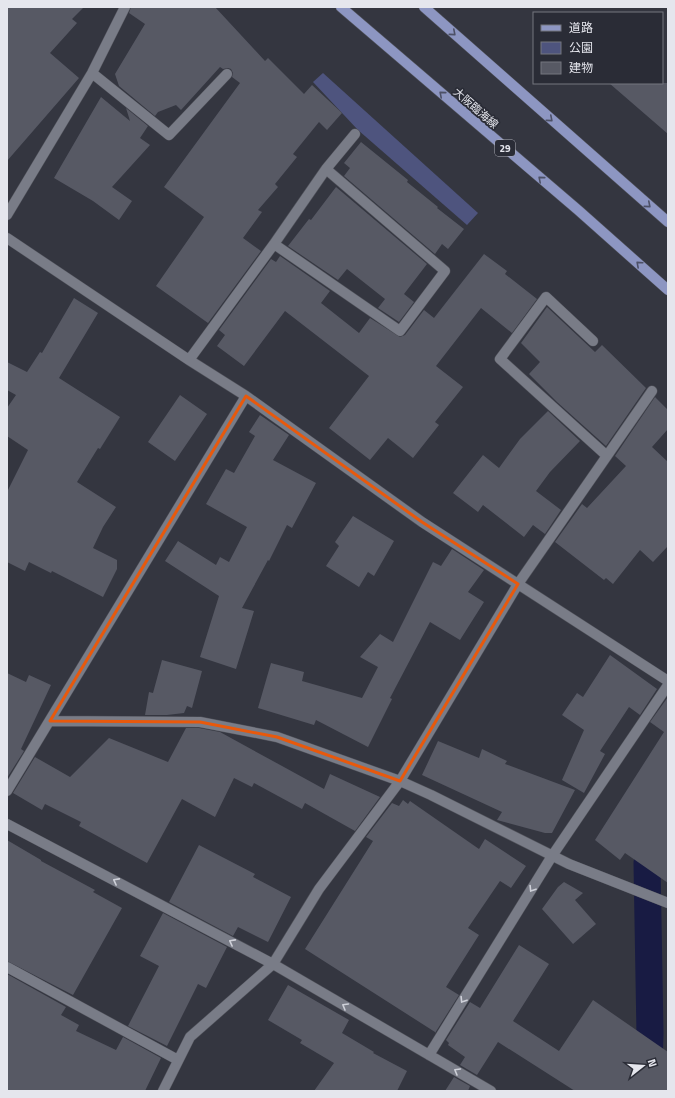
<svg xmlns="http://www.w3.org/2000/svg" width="675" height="1098" viewBox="0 0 675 1098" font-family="'Titillium Web','Noto Sans JP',sans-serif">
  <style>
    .green { fill: #4e547e }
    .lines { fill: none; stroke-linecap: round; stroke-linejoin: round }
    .canal { stroke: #181b43; stroke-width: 27 }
    .building { fill: #575964 }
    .minor-casing { stroke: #50525a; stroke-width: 11 }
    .primary-casing { stroke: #50525a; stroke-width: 11 }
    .minor { stroke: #797c87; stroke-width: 10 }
    .primary { stroke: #8d96c2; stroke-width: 10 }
    .oneway { stroke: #4d5167 }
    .oneway2 { stroke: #cfd1d9 }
    .marked { fill: none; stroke: #e8590c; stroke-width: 3; stroke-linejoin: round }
    .labels { text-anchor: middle; stroke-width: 3.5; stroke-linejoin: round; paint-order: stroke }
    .shield { fill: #2a2c36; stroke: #adaeb6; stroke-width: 1 }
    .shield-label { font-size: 10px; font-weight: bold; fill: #e5e6ed }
    .street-label { font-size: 11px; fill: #e5e6ed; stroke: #2a2c36 }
  </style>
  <rect width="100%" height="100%" fill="#343640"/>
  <path class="green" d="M 323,73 L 478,213 L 467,225 L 358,130 L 313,82 Z"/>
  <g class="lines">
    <path class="canal" d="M 648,1091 L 650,1034 L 647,863 L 655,842 L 668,822"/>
  </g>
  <path class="building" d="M 7,7 L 84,7 L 72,19 L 77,23 L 50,53 L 79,78 L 7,161 Z
    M 131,7 L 215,7 L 265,61 L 268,58 L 304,94 L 312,85 L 342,113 L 327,130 L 319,122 L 293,154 L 297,157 L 275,184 L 278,187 L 258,210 L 262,212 L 243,238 L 261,251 L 208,323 L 156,286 L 204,217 L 164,187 L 240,83 L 232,77 L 233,73 L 231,69 L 228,68 L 223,69 L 220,67 L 181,110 L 176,105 L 158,112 L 155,116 L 119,86 L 115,74 L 145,24 L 129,13 Z
    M 609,83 L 668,83 L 668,134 Z
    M 101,97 L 130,121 L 126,108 L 148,126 L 140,138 L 150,145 L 112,187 L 132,201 L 119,220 L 93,201 L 54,178 Z
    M 361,142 L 408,180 L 407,182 L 438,207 L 437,208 L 464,229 L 448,249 L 442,244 L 435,254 L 344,176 L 350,168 L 344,163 Z
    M 336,187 L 427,264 L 404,294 L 414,302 L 399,322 L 378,308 L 385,299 L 347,269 L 338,280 L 288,246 L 309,219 L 311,220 Z
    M 484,254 L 507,271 L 505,274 L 537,299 L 512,333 L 481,308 L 436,366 L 463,387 L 435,422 L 439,425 L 413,458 L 388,438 L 370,460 L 329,428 L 369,376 L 285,311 L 244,366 L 217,346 L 225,335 L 219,330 L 271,259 L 276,262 L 280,256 L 330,291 L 321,303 L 359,333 L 370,318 L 400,337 L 405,335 L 424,310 L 434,318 Z
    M 74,298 L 98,313 L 59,378 L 120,417 L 100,449 L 98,448 L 77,482 L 116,507 L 103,527 L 93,548 L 117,560 L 117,569 L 103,597 L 52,571 L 51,573 L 29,562 L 25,571 L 7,562 L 7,492 L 28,450 L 7,436 L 7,408 L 16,395 L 7,390 L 7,362 L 27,372 L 40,352 L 42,353 Z
    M 547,307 L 595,352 L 602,345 L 646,388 L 606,446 L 557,402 L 529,374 L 540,362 L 521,343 Z
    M 180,395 L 207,414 L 175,461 L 148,442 Z
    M 655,397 L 668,410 L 668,429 L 652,447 L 668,462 L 668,546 L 653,562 L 640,550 L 613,584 L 606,578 L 604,580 L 555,542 L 582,504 L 587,508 L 626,466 L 615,456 Z
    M 548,411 L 580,441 L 550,472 L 536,491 L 561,510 L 545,534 L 533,525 L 524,537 L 483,505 L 478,512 L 453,493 L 483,455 L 499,468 L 520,439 Z
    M 260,415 L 289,435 L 273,460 L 316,483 L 292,528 L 287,525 L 269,561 L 268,560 L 242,608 L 254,611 L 236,669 L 200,657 L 219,596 L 165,561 L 178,541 L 216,565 L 220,557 L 229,562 L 247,527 L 206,504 L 226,469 L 234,473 L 255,436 L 249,432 Z
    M 353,516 L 394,541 L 374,576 L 368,572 L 359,587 L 326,566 L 339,546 L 335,542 Z
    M 452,549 L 484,570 L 468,592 L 484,602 L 460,640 L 430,622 L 390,698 L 392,699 L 368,747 L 316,720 L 314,725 L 258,708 L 271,663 L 304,672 L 302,681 L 362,698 L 378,667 L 360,657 L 380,634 L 393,642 L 433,562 L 441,566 Z
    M 610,655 L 657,689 L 640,715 L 629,707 L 600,751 L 605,754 L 584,793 L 562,780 L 584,730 L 562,715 L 577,693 L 583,697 Z
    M 162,660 L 202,671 L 192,708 L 187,706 L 184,713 L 167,715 L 145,715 L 149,692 L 153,693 Z
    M 7,673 L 26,682 L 29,675 L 51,685 L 21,749 L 24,751 L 7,778 Z
    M 668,697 L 668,883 L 625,853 L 620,860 L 595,840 L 664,732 L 650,722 Z
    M 186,728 L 199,728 L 220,732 L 324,789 L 330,774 L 380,797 L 355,831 L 305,803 L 302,809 L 254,783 L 252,787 L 234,778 L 215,817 L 182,799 L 147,863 L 79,826 L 81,822 L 45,804 L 42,810 L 13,793 L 35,757 L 70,777 L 109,738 L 168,762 Z
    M 438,741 L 479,758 L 482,749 L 507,761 L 505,764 L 575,790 L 552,833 L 545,833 L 497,820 L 502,812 L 422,775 Z
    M 403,800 L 408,804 L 410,801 L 479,849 L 485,839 L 526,866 L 511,888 L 500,881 L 468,928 L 479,935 L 446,987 L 459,995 L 435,1033 L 435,1032 L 305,949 L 373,841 L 366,837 L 392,803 L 399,806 Z
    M 7,840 L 41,860 L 41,861 L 95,890 L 93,892 L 122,908 L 73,995 L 7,961 Z
    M 199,845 L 255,874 L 253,877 L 291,897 L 268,942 L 238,927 L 233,936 L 169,902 Z
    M 564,882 L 583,893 L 575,900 L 596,924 L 573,944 L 542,909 L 558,887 Z
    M 163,913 L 227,947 L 206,988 L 198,984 L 167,1046 L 128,1026 L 159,966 L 140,956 Z
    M 519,945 L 549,964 L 513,1021 L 559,1051 L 593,1000 L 668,1052 L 668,1091 L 575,1091 L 498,1042 L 477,1075 L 460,1065 L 465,1057 L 448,1045 L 449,1043 L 446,1040 L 470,1002 L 480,1008 Z
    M 7,974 L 66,1007 L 61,1015 L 79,1025 L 76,1031 L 116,1050 L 123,1037 L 161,1058 L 145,1091 L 7,1091 Z
    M 288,985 L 349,1020 L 342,1033 L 374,1052 L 373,1053 L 407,1071 L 397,1091 L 314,1091 L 334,1063 L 300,1043 L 302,1040 L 268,1020 Z
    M 454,1077 L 470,1086 L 468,1091 L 445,1091 Z"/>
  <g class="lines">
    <g class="minor-casing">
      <path id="minor" d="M 92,73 L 169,135 L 227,74
        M 7,215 L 92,73 L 125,7
        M 7,238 L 189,360 L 246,396 L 422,522 L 668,681
        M 274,244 L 400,331 L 445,271 L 326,169
        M 593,341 L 546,297 L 500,359 L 607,456
        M 189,360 L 274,244 L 326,169 L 355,134
        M 50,721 L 200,722 L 277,737 L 400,781 L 431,795 L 569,864 L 668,903
        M 7,791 L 246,396
        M 7,824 L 273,964 L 491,1091
        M 7,967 L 178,1060
        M 429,1055 L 552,856 L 668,685
        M 163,1091 L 190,1037 L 273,964 L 319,889 L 400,781 L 518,584 L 652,391"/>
    </g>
    <g class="primary-casing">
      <path id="primary" d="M 341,7 L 578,210 L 668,290
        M 424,7 L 668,222"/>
    </g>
    <use href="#minor" class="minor"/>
    <use href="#primary" class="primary"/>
  </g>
  <defs><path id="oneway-chevron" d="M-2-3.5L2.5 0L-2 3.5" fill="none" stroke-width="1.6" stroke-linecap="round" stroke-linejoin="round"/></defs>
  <g class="oneway">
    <use href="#oneway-chevron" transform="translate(453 33) rotate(41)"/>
    <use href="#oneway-chevron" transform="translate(442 94) rotate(-139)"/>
    <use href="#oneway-chevron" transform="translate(550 119) rotate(41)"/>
    <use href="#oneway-chevron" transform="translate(541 179) rotate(-139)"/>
    <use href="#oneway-chevron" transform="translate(648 205) rotate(41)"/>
    <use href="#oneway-chevron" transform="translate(639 264) rotate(-138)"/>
  </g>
  <g class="oneway2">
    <use href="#oneway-chevron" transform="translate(116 881) rotate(-152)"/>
    <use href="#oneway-chevron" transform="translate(532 889) rotate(122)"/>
    <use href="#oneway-chevron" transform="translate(232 942) rotate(-152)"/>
    <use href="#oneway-chevron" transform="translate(463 1000) rotate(122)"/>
    <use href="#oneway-chevron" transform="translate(345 1006) rotate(-150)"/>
    <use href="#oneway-chevron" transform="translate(457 1071) rotate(-150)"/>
  </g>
  <path class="marked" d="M 246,396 L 422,522 L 518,584 L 400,781 L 277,737 L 200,722 L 50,721 Z"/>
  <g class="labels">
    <rect class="shield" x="495" y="140" width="20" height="16" rx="3"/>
    <g class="shield-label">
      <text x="505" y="152">29</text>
    </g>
    <g class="street-label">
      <text transform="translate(476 108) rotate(41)" y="4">大阪臨海線</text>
    </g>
  </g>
  <rect width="675" height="1098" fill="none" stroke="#e5e6ed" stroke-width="16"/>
  <rect x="533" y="12" width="130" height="72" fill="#2a2c36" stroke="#75767f"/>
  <rect x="541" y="25" width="20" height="6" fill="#8d96c2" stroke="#75767f"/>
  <text x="569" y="32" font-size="12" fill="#e5e6ed">道路</text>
  <rect x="541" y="42" width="20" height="12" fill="#4e547e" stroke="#75767f"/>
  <text x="569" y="52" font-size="12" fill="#e5e6ed">公園</text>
  <rect x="541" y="62" width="20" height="12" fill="#575964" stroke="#75767f"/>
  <text x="569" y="72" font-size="12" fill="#e5e6ed">建物</text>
  <g transform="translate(643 1066) rotate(73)" stroke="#2a2c36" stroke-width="3" paint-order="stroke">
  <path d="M0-3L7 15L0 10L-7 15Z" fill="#e5e6ed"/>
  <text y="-6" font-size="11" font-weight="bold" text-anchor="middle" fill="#e5e6ed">N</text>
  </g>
</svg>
